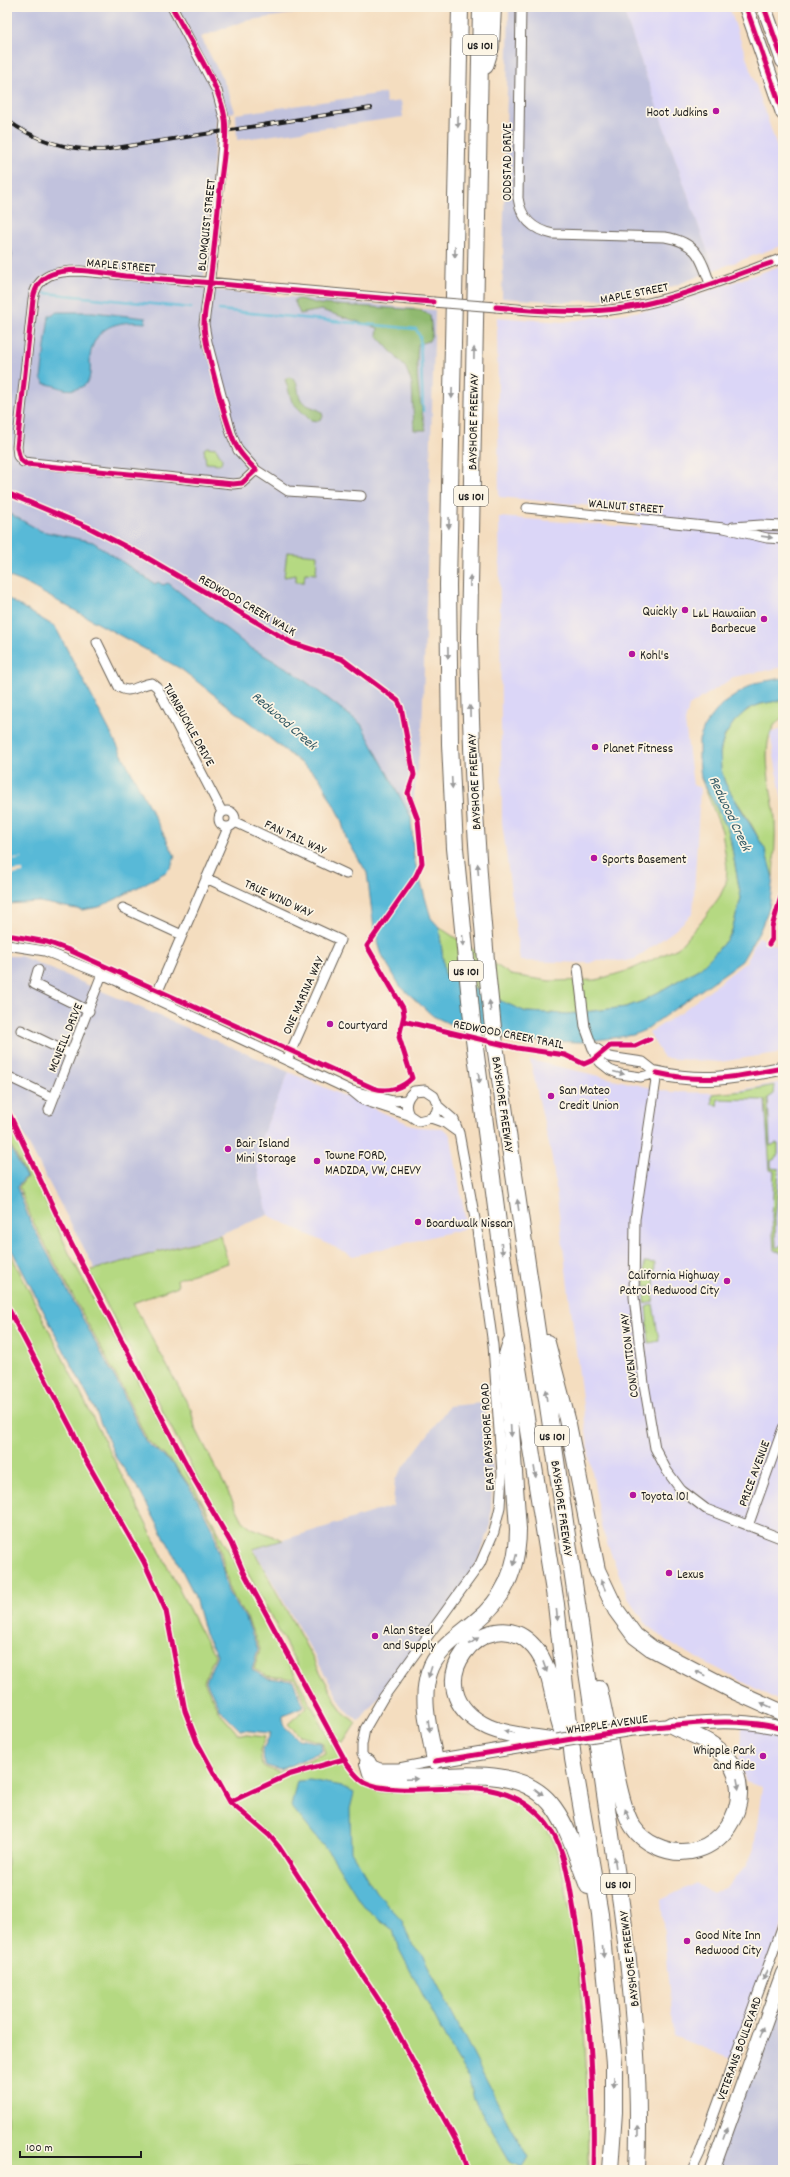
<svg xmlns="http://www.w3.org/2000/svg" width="790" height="2177" viewBox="0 0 790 2177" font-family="Dekko,sans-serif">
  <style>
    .built { fill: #dbd6f7 }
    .industrial { fill: #c1c2dd }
    .green { fill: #b5d982; stroke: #687a4f }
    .forest { fill: #90b970; stroke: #566a46 }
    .water { fill: #58b9d7; stroke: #3a6a7a }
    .pier { fill: #f4ddbf }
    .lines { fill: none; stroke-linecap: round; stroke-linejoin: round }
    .stream { stroke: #58b9d7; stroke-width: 2.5 }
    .street-casing { stroke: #686055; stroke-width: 11 }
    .secondary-casing { stroke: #686055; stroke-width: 15 }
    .primary-casing { stroke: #686055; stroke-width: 16 }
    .highway-casing { stroke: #686055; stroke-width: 18 }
    .street { stroke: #fff; stroke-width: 9 }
    .secondary { stroke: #fff; stroke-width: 13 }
    .primary { stroke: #fff; stroke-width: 14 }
    .highway { stroke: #fff; stroke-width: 16 }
    .rail-casing { stroke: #1c1c1c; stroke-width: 4 }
    .rail { stroke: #fcf5e5; stroke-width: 2.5; stroke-dasharray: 8; stroke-linecap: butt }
    .street-bridge-casing { stroke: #686055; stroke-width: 11; stroke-linecap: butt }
    .secondary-bridge-casing { stroke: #686055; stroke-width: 15; stroke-linecap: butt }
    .street-bridge { stroke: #fff; stroke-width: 9 }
    .secondary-bridge { stroke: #fff; stroke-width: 13 }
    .cycleway-casing { stroke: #fcf5e5; stroke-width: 8 }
    .cycleway { stroke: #d6006c; stroke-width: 5 }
    .oneway { fill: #999 }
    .poi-dot { fill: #b5179e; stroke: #fcf5e5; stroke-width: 1.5 }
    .labels { text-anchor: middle; stroke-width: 3.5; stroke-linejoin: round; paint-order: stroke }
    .shield { fill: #fcf5e5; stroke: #5f5d58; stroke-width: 1 }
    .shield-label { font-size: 12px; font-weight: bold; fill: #1c1c1c }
    .poi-label { font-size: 13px; fill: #1c1c1c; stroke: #fcf5e5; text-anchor: start }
    .street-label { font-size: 13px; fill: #1c1c1c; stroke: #fcf5e5 }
    .water-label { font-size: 14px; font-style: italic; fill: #345b67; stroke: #fcf5e5 }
  </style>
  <rect width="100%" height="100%" fill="#fcf5e5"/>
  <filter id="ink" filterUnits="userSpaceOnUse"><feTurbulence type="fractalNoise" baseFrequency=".025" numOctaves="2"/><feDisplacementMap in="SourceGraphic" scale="8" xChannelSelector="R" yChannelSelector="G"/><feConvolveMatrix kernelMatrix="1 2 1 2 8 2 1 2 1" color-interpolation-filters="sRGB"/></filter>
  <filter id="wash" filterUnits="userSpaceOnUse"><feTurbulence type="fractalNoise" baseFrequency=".012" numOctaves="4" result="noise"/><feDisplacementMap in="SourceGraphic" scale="16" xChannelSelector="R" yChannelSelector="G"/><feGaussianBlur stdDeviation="0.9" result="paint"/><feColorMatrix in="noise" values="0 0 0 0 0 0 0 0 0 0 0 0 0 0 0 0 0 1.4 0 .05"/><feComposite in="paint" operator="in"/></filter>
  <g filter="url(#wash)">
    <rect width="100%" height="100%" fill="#f4ddbf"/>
    <path class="built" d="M 622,7 L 729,7 L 783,164 L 783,245 L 714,270 Z
      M 783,265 L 783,667 L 734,677 L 689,706 L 685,722 L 693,785 L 700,788 L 693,913 L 675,930 L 635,959 L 625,961 L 597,960 L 590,963 L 520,961 L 502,822 L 499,517 L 642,528 L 635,510 L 499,497 L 497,317 L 562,322 L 656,309 Z
      M 783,729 L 783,806 L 770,733 Z
      M 758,937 L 783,949 L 783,1052 L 720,1062 L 664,1058 L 649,1033 L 680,1013 L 746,962 Z
      M 530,1060 L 669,1092 L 724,1093 L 783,1082 L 783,1703 L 673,1645 L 648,1626 L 628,1598 L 602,1530 L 589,1454 L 552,1158 Z
      M 289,1072 L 416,1127 L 442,1128 L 448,1132 L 451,1138 L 467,1228 L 353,1256 L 268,1215 L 257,1166 L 257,1148 Z
      M 741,1722 L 783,1729 L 783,1925 L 734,2060 L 673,2036 L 661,1900 L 696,1883 L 713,1894 L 729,1885 L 747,1865 L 754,1848 L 762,1787 L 746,1782 L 739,1760 L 742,1737 Z"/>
    <path class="industrial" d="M 7,7 L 336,7 L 245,21 L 201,37 L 228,90 L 235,112 L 217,115 L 203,289 L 435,310 L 422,732 L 411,817 L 361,724 L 292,671 L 249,647 L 163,585 L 155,584 L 93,542 L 41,531 L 7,512 L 7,283 L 12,255 L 7,232 Z
      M 509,7 L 622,7 L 714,270 L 674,286 L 615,298 L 566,302 L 502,298 Z
      M 385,93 L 386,103 L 401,101 L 403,117 L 237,140 L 236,114 Z
      M 7,956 L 21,956 L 289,1072 L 257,1148 L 257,1166 L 268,1215 L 220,1234 L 95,1269 L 7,1104 Z
      M 483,1403 L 493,1469 L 490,1528 L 469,1584 L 359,1721 L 344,1708 L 254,1549 L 393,1506 L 395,1479 L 449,1406 Z
      M 783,1973 L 783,2170 L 712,2170 Z"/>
    <path class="green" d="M 207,447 L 216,448 L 222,459 L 221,464 L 206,463 L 204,449 Z
      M 287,552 L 317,555 L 316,574 L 305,573 L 304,582 L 296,582 L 296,575 L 284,577 Z
      M 783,700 L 783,717 C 754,735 773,791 775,819 C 776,839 774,858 773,878 C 766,853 757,832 743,811 C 737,801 729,792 725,782 C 713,756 724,725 748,710 C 758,703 771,702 783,700 Z
      M 701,778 L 729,832 L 741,898 L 731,934 L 718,950 L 700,968 L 643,1001 L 626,1007 L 568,1014 L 526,1012 L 445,977 L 439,927 L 511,975 L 550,981 L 596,980 L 630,970 L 678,948 L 705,917 L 720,896 L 726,883 L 727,867 L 722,831 Z
      M 775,1085 L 774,1094 L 768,1098 L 770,1146 L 776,1143 L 778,1144 L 778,1157 L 771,1161 L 771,1168 L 779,1169 L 775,1220 L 776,1247 L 777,1248 L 783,1244 L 783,1254 L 774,1250 L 772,1217 L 774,1171 L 770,1170 L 765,1100 L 718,1099 L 717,1106 L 712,1104 L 712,1094 L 745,1091 Z
      M 7,1116 L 69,1253 L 346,1770 L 367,1787 L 380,1792 C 424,1794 487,1783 525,1807 C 535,1813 545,1824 550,1834 C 562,1859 565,1887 570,1913 C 585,1999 588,2083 588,2170 L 7,2170 L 7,1247 L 201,1633 L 215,1655 L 204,1681 L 219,1712 L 238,1734 L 265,1737 L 260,1750 L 262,1766 L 280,1773 L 325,1753 L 322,1742 L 300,1736 L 288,1724 L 307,1707 L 295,1679 L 267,1676 L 254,1669 L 260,1649 L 247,1618 L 230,1592 L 216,1531 L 198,1497 L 174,1464 L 147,1440 L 125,1393 L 32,1220 L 19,1187 L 27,1177 L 7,1137 Z
      M 220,1235 L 228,1263 L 177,1279 L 178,1286 L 133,1303 L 191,1410 L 195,1427 L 243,1521 L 252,1528 L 283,1540 L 253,1549 L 341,1710 L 356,1723 L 343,1743 L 339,1743 L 245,1568 L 233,1541 L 196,1475 L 89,1271 Z
      M 644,1262 L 655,1263 L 654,1287 L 645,1287 Z
      M 645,1289 L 654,1290 L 653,1302 L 645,1304 Z
      M 653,1304 L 659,1341 L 649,1343 L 646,1307 Z"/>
    <path class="forest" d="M 300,299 L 319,304 L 420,310 L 430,315 L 432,334 L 429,341 L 418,344 C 415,373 419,401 426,430 L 414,430 L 412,384 L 406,368 L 377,336 L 378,328 L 321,310 L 300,314 L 294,300 Z
      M 289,377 C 299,379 297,387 299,395 C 302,407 314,406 322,412 L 323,417 L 318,421 L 310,420 L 292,402 L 285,379 Z"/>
    <path class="water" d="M 7,232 L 12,255 L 7,283 Z
      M 93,312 L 146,318 L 145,323 C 118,320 94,326 90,357 C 90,364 91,373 89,379 C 87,385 81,388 75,389 C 64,392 55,384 45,384 L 41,378 L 49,316 L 57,312 Z
      M 7,512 L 41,531 L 93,542 L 155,584 L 158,582 L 163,585 L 168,583 L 249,647 L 292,671 L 361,724 L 411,817 L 414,859 L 431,918 L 439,927 L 445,976 L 526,1012 L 568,1014 L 626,1007 L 643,1001 L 700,968 L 718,950 L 731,934 L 741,898 L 729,832 L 701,778 L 699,759 L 699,740 L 705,725 L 721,705 L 754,683 L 783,678 L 783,700 L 761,704 L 748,709 L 734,722 L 724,737 L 720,752 L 721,769 L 725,783 L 765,849 L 773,878 L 769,908 L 761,928 L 742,961 L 645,1030 L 633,1035 L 582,1042 L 521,1041 L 450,1024 L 433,1016 L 400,986 L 382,955 L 374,929 L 367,873 L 346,838 L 341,819 L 319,777 L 181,669 L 23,582 L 7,576 Z
      M 7,598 L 52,625 L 57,630 L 175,856 L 171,867 L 166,872 L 118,898 L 99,907 L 82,910 L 39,902 L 7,904 Z
      M 7,1141 L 26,1177 L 17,1187 L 30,1221 L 122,1391 L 146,1442 L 174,1465 L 196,1497 L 214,1532 L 228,1592 L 246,1619 L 258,1649 L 252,1670 L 267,1678 L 293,1681 L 304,1706 L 283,1715 L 283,1725 L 298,1739 L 321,1743 L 322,1751 L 280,1770 L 264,1765 L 263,1749 L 271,1733 L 240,1730 L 220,1710 L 206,1681 L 217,1655 L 205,1634 L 194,1594 L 172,1551 L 139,1490 L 116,1458 L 95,1410 L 7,1241 Z
      M 310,1780 L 341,1786 L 354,1793 L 350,1809 L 351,1851 L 376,1892 L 402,1920 L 410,1941 L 423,1956 L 509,2125 L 528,2157 L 522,2167 L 511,2163 L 474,2099 L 468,2077 L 449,2045 L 398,1947 L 393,1930 L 363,1906 L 333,1858 L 291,1806 L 297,1781 Z"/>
    <path class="pier" d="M 7,855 L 9,860 L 21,858 L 21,859 L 10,861 L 10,871 L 23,870 L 23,873 L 7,876 Z"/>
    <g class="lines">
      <path class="stream" d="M 7,287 L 10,287
        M 45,293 L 191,308
        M 219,310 L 416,329 L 420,337 L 423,411"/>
    </g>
  </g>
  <g filter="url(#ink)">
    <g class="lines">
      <g class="street-casing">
        <path id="street" d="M 172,7 L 217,91 L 225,121 L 213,253 L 204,324 L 207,342 L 231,433 L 238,450 L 256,470 L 288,491 L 361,496
          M 521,7 L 518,198 C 521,219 533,230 553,234 L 665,237 C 696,242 701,257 710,284
          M 496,307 C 526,310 557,313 587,312 C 655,309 720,281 783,258
          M 256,470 L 242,483 L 233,484 L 23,462 L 18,456 L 17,447 L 33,299 C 37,273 58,271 80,271 L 433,302
          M 527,508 L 724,528 L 767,538 L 783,539
          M 733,527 L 761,525 L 783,526
          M 97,642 L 119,687 C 131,695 139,684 152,683 L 157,687 L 222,812
          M219 819a8 8 0 1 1 16 0a8 8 0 1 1-16 0Z
          M 235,822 L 346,874
          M 206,878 L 340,940 L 287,1060
          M 123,908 L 182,935
          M 7,945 L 45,951 L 102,974 L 303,1068 L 352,1091 L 363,1100 L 409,1115 L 418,1121 L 431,1118 L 436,1113 L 438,1106 L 434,1096 L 425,1090 L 414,1091 C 406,1098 404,1106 409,1115
          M 578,968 L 585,1027 L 596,1057 L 601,1063 L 610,1070 L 620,1074 L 641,1077 L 657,1073 L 643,1062 L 609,1057 L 594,1047
          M 38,970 L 34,984 L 89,1011
          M 155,998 L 228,828
          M 21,1030 L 71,1054
          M 657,1073 L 635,1219 L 634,1297 L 644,1384 L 655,1448 L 667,1471 L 681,1490 L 706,1509 L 783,1539
          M 7,1076 L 53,1098
          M 353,1091 L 393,1101 L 407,1100
          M 49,1110 L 102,974
          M 431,1118 L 445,1123 L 459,1133
          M 748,1526 L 783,1428
          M 435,1761 L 399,1768 L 380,1768 L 368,1763 L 362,1754 L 362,1745 L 365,1729 L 383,1698 L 480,1564 L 494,1532 L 500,1507 L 502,1474 L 493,1345 L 477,1230 L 459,1133 L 454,1120 L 438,1106
          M 692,2170 L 700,2153 L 783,1925"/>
      </g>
      <g class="secondary-casing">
        <path id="secondary" d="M 657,1073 C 705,1084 736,1077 783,1068
          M 626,1730 C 678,1725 731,1715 783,1729
          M 435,1761 L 547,1742"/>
      </g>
      <g class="primary-casing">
        <path id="primary" d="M 746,7 L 783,113
          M 764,7 L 783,61
          M 712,2170 L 783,1973"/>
      </g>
      <g class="highway-casing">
        <path id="highway" d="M 460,7 L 448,585 L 450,744 L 455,848 L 474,1040 L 513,1337 L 556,1604 L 573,1759 L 600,1914 L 614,2064 L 614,2112 L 610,2170
          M 481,7 L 469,638 C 471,774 479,910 495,1045 L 622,1910 C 633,1997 641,2083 637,2170
          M 485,66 L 491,47 L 493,7
          M 547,1343 L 567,1419 L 597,1570 L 616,1610 L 635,1636 L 651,1648 L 734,1691 L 783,1713
          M 599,1689 C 606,1719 611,1749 617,1779 C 621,1795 624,1813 633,1827 C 639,1836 647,1842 656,1846 C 715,1874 768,1797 721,1752 C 708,1739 687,1733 671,1725
          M 557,1741 C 535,1737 508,1736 488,1727 C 408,1689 488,1594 534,1647 C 554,1670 552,1706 563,1733
          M 435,1761 C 430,1733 420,1701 429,1673 C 436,1650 457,1637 475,1622 C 505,1599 518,1566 518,1529 L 506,1358 L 511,1342
          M 368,1763 L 371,1773 L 384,1778 C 437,1782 518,1757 554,1808 C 570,1830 578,1861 588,1886"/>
      </g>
      <use href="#street" class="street"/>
      <use href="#secondary" class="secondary"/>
      <use href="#primary" class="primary"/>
      <use href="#highway" class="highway"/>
      <g class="rail-casing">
        <path id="rail" d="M 7,120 C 35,141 68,150 103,150 L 371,108"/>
      </g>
      <use href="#rail" class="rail"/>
      <g class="street-bridge-casing">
        <path id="street-bridge" d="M 433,302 L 496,307"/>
      </g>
      <g class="secondary-bridge-casing">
        <path id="secondary-bridge" d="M 557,1741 L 626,1730"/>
      </g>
      <use href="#street-bridge" class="street-bridge"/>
      <use href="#secondary-bridge" class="secondary-bridge"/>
      <g class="cycleway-casing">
        <path id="cycleway" d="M 172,7 C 188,37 221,87 225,119 C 228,139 222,168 220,188 C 217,220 214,251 210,282 C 208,296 204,310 204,324 C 204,344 228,433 238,449 C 243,457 250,464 256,470 L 242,483 L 233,484 L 26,464 L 20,459 L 17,447 L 33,299 C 35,287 41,278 52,274 C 74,266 103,273 125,276 C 151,278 176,280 201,282 C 279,290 356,296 433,302
          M 746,7 L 783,113
          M 764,7 L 783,61
          M 496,307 C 539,311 581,314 624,308 C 675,300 723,279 771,263
          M 7,493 L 88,527 L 144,556 L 292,643 L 342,659 L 398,701 L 401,707 L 414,775 L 408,793 L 418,820 L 422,863 L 416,876 L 367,946 L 403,1008 L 404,1015 L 399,1037 L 412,1078 C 402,1088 388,1093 373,1088 L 69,950 L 47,942 L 7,935
          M 769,944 L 772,939 L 772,927 L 783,890
          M 403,1021 L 517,1048 L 565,1055 L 584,1064 L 593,1060 L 610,1046 L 635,1046 L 650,1039
          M 657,1073 C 705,1084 736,1077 783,1068
          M 7,1109 L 62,1226 L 194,1479 L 231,1543 L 242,1569 L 347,1764 C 352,1770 357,1778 364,1782 C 387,1795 449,1786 478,1788 C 508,1791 534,1804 551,1830 C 565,1851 569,1881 573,1905 C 589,1992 595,2081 593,2170
          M 7,1306 L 72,1430 L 84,1457 L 144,1562 L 155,1586 L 166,1611 L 185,1711 L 197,1742 L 230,1802 L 269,1835 L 279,1847 L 386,2011 L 460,2148 L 467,2170
          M 435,1761 C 508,1751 580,1736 653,1727 C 697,1723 740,1717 783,1729
          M 230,1802 L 288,1775 L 344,1759"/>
      </g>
      <use href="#cycleway" class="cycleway"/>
    </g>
    <defs><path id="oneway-solid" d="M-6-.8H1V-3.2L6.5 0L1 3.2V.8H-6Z"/></defs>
    <g class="oneway">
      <use href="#oneway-solid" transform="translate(458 122) rotate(91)"/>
      <use href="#oneway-solid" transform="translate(455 252) rotate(91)"/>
      <use href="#oneway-solid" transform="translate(474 353) rotate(-89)"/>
      <use href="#oneway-solid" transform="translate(452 393) rotate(91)"/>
      <use href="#oneway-solid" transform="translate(449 523) rotate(91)"/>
      <use href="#oneway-solid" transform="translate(767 537) rotate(8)"/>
      <use href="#oneway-solid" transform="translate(470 581) rotate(-89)"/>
      <use href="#oneway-solid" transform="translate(448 653) rotate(89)"/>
      <use href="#oneway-solid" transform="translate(470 711) rotate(-91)"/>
      <use href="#oneway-solid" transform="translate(452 783) rotate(87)"/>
      <use href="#oneway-solid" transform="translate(478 869) rotate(-94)"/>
      <use href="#oneway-solid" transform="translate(463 941) rotate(85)"/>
      <use href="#oneway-solid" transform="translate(490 1006) rotate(-97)"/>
      <use href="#oneway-solid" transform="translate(619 1073) rotate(14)"/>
      <use href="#oneway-solid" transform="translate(479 1078) rotate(83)"/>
      <use href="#oneway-solid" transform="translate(518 1205) rotate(-98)"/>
      <use href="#oneway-solid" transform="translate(502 1249) rotate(83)"/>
      <use href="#oneway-solid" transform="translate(546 1395) rotate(-98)"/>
      <use href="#oneway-solid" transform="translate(511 1431) rotate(86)"/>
      <use href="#oneway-solid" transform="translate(535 1472) rotate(81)"/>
      <use href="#oneway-solid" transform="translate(515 1560) rotate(104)"/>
      <use href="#oneway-solid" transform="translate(603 1585) rotate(-113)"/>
      <use href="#oneway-solid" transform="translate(557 1615) rotate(84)"/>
      <use href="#oneway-solid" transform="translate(474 1641) rotate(-35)"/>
      <use href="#oneway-solid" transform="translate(545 1667) rotate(70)"/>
      <use href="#oneway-solid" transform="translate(430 1672) rotate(108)"/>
      <use href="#oneway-solid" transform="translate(700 1673) rotate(-153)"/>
      <use href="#oneway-solid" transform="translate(766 1705) rotate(-155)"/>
      <use href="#oneway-solid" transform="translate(429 1726) rotate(81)"/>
      <use href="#oneway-solid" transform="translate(509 1732) rotate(-170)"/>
      <use href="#oneway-solid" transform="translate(412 1779) rotate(-3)"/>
      <use href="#oneway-solid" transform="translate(738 1784) rotate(80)"/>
      <use href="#oneway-solid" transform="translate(539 1792) rotate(38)"/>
      <use href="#oneway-solid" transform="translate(627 1814) rotate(-110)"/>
      <use href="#oneway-solid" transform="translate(615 1862) rotate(-98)"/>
      <use href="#oneway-solid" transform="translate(603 1952) rotate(85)"/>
      <use href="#oneway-solid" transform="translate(765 1975) rotate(110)"/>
      <use href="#oneway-solid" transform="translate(762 2032) rotate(-70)"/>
      <use href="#oneway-solid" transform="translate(614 2082) rotate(90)"/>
      <use href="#oneway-solid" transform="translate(638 2131) rotate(-89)"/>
      <use href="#oneway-solid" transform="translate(725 2133) rotate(-70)"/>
    </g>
  </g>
  <g class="poi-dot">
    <circle cx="716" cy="111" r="4"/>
    <circle cx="685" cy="610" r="4"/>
    <circle cx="764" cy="619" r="4"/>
    <circle cx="632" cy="654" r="4"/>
    <circle cx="595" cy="747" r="4"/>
    <circle cx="594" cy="858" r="4"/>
    <circle cx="330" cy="1024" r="4"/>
    <circle cx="551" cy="1096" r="4"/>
    <circle cx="228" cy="1149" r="4"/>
    <circle cx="317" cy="1161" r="4"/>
    <circle cx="418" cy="1222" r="4"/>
    <circle cx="727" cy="1281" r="4"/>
    <circle cx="633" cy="1495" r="4"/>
    <circle cx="669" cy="1573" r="4"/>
    <circle cx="375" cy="1636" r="4"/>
    <circle cx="763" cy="1756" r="4"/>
    <circle cx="687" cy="1941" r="4"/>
  </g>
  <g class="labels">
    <g class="shield">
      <rect x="463" y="35" width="34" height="20" rx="3"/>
      <rect x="454" y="486" width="34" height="20" rx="3"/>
      <rect x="449" y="961" width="34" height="20" rx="3"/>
      <rect x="535" y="1426" width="34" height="20" rx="3"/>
      <rect x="601" y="1874" width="34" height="20" rx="3"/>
    </g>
    <g class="shield-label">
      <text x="480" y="49">US 101</text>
      <text x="471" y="500">US 101</text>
      <text x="466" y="975">US 101</text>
      <text x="552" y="1440">US 101</text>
      <text x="618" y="1888">US 101</text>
    </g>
    <g class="poi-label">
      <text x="708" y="116" text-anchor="end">Hoot Judkins</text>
      <text x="677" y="615" text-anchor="end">Quickly</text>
      <text x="756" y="617" text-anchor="end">L&amp;L Hawaiian<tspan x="756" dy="15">Barbecue</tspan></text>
      <text x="640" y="659">Kohl's</text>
      <text x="603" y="752">Planet Fitness</text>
      <text x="602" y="863">Sports Basement</text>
      <text x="338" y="1029">Courtyard</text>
      <text x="559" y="1094">San Mateo<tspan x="559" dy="15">Credit Union</tspan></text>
      <text x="236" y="1147">Bair Island<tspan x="236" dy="15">Mini Storage</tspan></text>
      <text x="325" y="1159">Towne FORD,<tspan x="325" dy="15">MADZDA, VW, CHEVY</tspan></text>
      <text x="426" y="1227">Boardwalk Nissan</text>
      <text x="719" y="1279" text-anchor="end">California Highway<tspan x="719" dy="15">Patrol Redwood City</tspan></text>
      <text x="641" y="1500">Toyota 101</text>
      <text x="677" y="1578">Lexus</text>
      <text x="383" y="1634">Alan Steel<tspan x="383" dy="15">and Supply</tspan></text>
      <text x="755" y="1754" text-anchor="end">Whipple Park<tspan x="755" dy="15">and Ride</tspan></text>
      <text x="695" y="1939">Good Nite Inn<tspan x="695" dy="15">Redwood City</tspan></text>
    </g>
    <g class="street-label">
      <text transform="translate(506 162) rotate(-90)" y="5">ODDSTAD DRIVE</text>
      <text transform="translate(205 225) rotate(-84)" y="5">BLOMQUIST STREET</text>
      <text transform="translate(121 264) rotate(5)" y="5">MAPLE STREET</text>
      <text transform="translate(634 292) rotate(-11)" y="5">MAPLE STREET</text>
      <text transform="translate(472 422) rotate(-89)" y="5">BAYSHORE FREEWAY</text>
      <text transform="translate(626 505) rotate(5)" y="5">WALNUT STREET</text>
      <text transform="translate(248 604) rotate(30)" y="5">REDWOOD CREEK WALK</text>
      <text transform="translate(190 724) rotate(61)" y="5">TURNBUCKLE DRIVE</text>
      <text transform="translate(473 782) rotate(-93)" y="5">BAYSHORE FREEWAY</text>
      <text transform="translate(296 836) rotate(25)" y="5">FAN TAIL WAY</text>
      <text transform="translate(279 897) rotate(25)" y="5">TRUE WIND WAY</text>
      <text transform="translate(302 995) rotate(-66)" y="5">ONE MARINA WAY</text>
      <text transform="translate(509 1033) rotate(11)" y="5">REDWOOD CREEK TRAIL</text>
      <text transform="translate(64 1037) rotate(-68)" y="5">MCNEILL DRIVE</text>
      <text transform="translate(504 1104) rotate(82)" y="5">BAYSHORE FREEWAY</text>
      <text transform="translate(628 1356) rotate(-97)" y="5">CONVENTION WAY</text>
      <text transform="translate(486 1437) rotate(-93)" y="5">EAST BAYSHORE ROAD</text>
      <text transform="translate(753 1473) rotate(-70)" y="5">PRICE AVENUE</text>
      <text transform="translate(563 1508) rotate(82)" y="5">BAYSHORE FREEWAY</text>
      <text transform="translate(607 1723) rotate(-8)" y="5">WHIPPLE AVENUE</text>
      <text transform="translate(628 1959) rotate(-97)" y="5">BAYSHORE FREEWAY</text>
      <text transform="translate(738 2048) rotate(-70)" y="5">VETERANS BOULEVARD</text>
    </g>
    <g class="water-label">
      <text transform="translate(285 720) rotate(41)" y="5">Redwood Creek</text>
      <text transform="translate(731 813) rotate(65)" y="5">Redwood Creek</text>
    </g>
  </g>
  <rect width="790" height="2177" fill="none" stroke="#fcf5e5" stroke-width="24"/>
  <path d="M20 2151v6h121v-6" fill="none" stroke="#1c1c1c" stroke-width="2"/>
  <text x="26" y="2151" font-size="12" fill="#1c1c1c" stroke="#fcf5e5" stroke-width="3" paint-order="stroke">100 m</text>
</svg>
